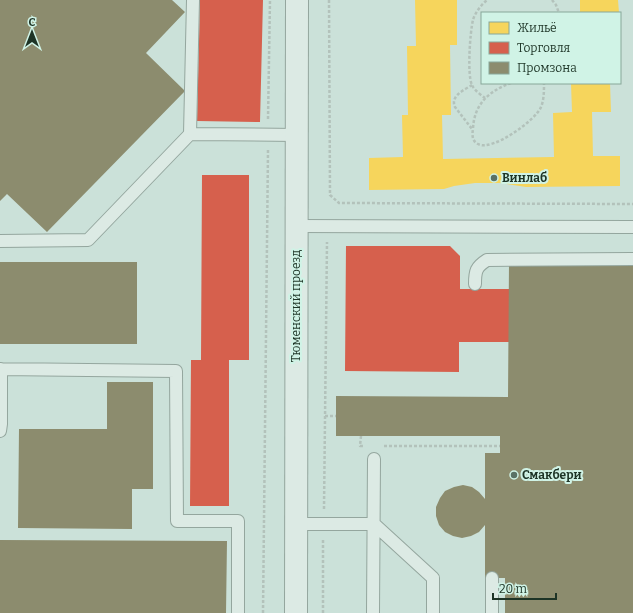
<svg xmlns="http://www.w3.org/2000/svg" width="633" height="613" viewBox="0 0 633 613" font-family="Bitter,serif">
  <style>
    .homes { fill: #f6d55c }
    .shops { fill: #d6604d }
    .industry { fill: #8c8c6e }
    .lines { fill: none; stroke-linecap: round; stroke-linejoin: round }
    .lane-casing { stroke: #94a69e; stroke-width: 14 }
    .street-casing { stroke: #94a69e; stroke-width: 24 }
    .path { stroke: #b3c2bb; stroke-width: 2.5; stroke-dasharray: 3 2; stroke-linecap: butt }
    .lane { stroke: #dceae4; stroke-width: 12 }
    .street { stroke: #dceae4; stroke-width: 22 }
    .poi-dot { fill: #5a7165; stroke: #d0f3e6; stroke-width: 1.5 }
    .labels { text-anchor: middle; stroke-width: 4; stroke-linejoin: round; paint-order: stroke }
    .poi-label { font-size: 12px; font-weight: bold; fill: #1d3426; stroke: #d0f3e6; text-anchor: start }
    .street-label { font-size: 12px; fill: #1d3426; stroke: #d0f3e6 }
  </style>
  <rect width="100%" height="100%" fill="#cbe1d9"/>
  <path class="homes" d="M 415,0 L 457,0 L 457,45 L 450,45 L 451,115 L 442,115 L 443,159 L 554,157 L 553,113 L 572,112 L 571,83 L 610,83 L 611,112 L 592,112 L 593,156 L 620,156 L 620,186 L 526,187 L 500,183 L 475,183 L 454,186 L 444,189 L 369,190 L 369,158 L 403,157 L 402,115 L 408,115 L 407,46 L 416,46 Z
    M 580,0 L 618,0 L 619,13 L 580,13 Z"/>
  <path class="shops" d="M 200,0 L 263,0 L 260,122 L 197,121 Z
    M 202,175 L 249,175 L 249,360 L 229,360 L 229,506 L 190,506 L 191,360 L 201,360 Z
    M 346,246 L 450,246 L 460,256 L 460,289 L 509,289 L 509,342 L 459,342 L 459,372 L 345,371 Z"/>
  <path class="industry" d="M 0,0 L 172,0 L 185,12 L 146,53 L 185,91 L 47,232 L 7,194 L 0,201 Z
    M 0,262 L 137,262 L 137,344 L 0,344 Z
    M 509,262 L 633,263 L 633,613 L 505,613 L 505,578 L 485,578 L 485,525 L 479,532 L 471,536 L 462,538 L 453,536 L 445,532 L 439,525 L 436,516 L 436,507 L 440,498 L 445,491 L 454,487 L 463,485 L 472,487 L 479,492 L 485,499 L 485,453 L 500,453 L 500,436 L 336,436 L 336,396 L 508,397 Z
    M 107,382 L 153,382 L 153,489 L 132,489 L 132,529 L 18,528 L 19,429 L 107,429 Z
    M 0,540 L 227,541 L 226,613 L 0,613 Z"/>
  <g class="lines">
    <g class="lane-casing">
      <path id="lane" d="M 193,0 L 190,134 L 297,135
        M 297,226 L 633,227
        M 0,241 L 88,240 L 190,134
        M 475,284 C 475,271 476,267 487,260 L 633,259
        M 0,369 L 176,371 L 177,521 L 238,521 L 238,613
        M 0,431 L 1,424 L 1,369
        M 296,524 L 374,524 L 433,578 L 433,613
        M 492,578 L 492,613
        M 373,613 L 374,459"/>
    </g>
    <g class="street-casing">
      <path id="street" d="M 296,613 L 297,0"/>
    </g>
    <path class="path" d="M 329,0 L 330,195 L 339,203 L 633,204
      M 552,0 L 556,5 L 559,13
      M 511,83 C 489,91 474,104 473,129 C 472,135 472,141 478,144 C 492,152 536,120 541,107 C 544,100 544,91 544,83
      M 472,85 C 464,90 450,96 455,107 L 472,129
      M 485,98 C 481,95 474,90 472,85 C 467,75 470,32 473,20 C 475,13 481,5 487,0
      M 268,119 L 270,0
      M 325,416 L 336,416
      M 361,436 L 360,446 L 363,446
      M 384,446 L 500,446
      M 324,509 L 327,242
      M 263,613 L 268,150
      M 323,613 L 323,540"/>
    <use href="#lane" class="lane"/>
    <use href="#street" class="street"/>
  </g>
  <g class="poi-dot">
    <circle cx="494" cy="178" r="4"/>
    <circle cx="514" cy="475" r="4"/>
  </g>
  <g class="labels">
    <g class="poi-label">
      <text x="502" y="182">Винлаб</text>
      <text x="522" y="479">Смакбери</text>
    </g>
    <g class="street-label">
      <text transform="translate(296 306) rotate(-90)" y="4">Тюменский проезд</text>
    </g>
  </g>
  <rect x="481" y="12" width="140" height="72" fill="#d0f3e6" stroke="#88a799"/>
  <rect x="489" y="22" width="20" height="12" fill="#f6d55c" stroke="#88a799"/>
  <text x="517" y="32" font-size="12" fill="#1d3426">Жильё</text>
  <rect x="489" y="42" width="20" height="12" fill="#d6604d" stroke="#88a799"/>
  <text x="517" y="52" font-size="12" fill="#1d3426">Торговля</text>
  <rect x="489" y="62" width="20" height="12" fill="#8c8c6e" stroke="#88a799"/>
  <text x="517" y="72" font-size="12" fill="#1d3426">Промзона</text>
  <g transform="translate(32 32)" stroke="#d0f3e6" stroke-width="3" paint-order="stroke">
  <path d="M0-3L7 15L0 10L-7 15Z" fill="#1d3426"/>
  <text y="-6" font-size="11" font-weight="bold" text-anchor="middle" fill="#1d3426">С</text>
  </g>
  <path d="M493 593v6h63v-6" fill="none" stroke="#1d3426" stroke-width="2"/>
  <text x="499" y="593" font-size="12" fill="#1d3426" stroke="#d0f3e6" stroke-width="3" paint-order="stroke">20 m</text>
</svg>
